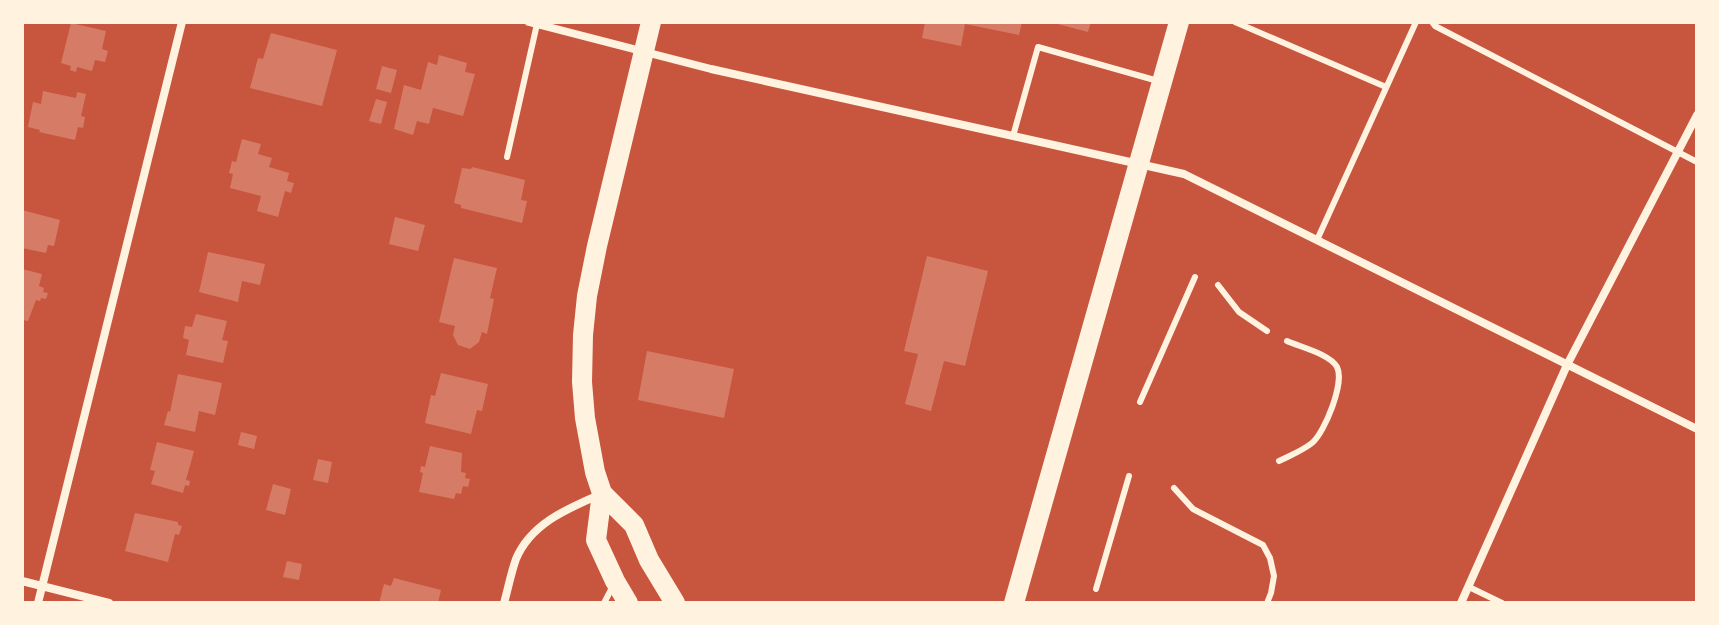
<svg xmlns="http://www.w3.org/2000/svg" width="1719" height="625" viewBox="0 0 1719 625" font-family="'Asap Condensed',sans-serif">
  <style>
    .building { fill: #d67c66 }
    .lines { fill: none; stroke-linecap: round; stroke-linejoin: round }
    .service { stroke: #fff3e0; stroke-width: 6 }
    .minor { stroke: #fff3e0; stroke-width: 8 }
    .primary { stroke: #fff3e0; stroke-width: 20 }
  </style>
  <rect width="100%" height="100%" fill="#c8553d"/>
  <path class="building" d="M 925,22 L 1022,22 L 1019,35 L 965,24 L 961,46 L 922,38 Z
    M 1050,22 L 1091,22 L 1088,32 Z
    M 71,23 L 106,31 L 102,49 L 108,51 L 105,62 L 95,60 L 92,71 L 77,67 L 76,72 L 70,70 L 71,66 L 61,63 Z
    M 271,33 L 337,50 L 322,106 L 250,88 L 258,58 L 263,59 Z
    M 439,55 L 467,63 L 465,72 L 475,74 L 463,116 L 433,108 L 429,124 L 417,121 L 413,135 L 394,129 L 404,85 L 421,90 L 428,62 L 437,65 Z
    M 382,66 L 397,70 L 391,93 L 376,89 Z
    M 43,91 L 76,98 L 77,92 L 86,94 L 81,116 L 85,117 L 83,128 L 78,127 L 75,140 L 39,132 L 40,130 L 28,127 L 33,102 L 41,104 Z
    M 376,99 L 387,102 L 381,124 L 369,121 Z
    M 242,139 L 261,144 L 258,154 L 272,158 L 269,167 L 289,173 L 287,181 L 294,183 L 291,193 L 285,191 L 278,217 L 257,211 L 261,196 L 230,188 L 233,174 L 229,173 L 232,161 L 236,162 Z
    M 472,167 L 525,180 L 521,200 L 527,201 L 522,223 L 461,208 L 461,205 L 454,203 L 462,168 L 471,169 Z
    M 22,210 L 60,220 L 54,246 L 48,245 L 46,253 L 22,248 Z
    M 395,217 L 425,225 L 418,251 L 389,244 Z
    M 208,252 L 265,264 L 260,285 L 242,281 L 238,302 L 199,292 Z
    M 927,256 L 988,271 L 965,366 L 944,361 L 931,411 L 905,404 L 918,354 L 904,351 Z
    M 454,258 L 497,268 L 490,298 L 494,299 L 487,334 L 482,332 L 479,342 L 470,349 L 458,345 L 453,335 L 455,326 L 439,322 Z
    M 22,269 L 42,274 L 39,286 L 44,288 L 43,292 L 48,293 L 46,299 L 41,298 L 40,301 L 36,300 L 28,321 L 22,320 Z
    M 196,314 L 227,321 L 222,340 L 228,341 L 223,363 L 186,355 L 189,340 L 183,338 L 185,326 L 192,327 Z
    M 647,351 L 734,369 L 724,418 L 638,400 Z
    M 441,373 L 488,384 L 482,411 L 477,410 L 471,434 L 425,423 L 431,395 L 435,396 Z
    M 178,374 L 222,383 L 215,415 L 199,411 L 195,432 L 164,425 L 168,411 L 170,412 Z
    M 241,432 L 257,436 L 254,449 L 238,445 Z
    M 157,442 L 194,451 L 186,480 L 190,481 L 189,486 L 185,485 L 183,493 L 151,484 L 155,471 L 150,470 Z
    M 430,446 L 462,453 L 461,472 L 466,473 L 465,478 L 470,479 L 468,487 L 463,486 L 461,494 L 456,493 L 454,499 L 419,492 L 423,473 L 420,472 L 421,466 L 425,467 Z
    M 318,459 L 332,462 L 328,483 L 313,480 Z
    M 273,484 L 291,489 L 285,515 L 266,510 Z
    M 135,513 L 178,522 L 178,525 L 182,526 L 179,535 L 175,534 L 168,562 L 125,551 Z
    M 287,561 L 302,564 L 299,580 L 283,577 Z
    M 394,578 L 441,590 L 438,603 L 379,603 L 384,584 L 391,586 Z"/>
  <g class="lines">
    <path class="service" d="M 1235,22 L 1386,87
      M 1432,22 L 1435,26 L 1697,162
      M 1013,136 L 1038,47 L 1158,81
      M 507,157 L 537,24
      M 1317,240 L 1416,22
      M 1218,285 L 1239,312 L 1267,331
      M 1140,402 L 1195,277
      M 1279,461 C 1291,455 1302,451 1312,443 C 1325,432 1345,382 1337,367 C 1330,354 1300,347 1287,341
      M 1174,488 L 1193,509 L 1263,545 L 1270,558 L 1274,576 L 1271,593 L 1267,603
      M 1469,587 L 1502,603
      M 1096,589 L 1129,476
      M 604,603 L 614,584"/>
    <path class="minor" d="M 529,22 L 711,69 L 1184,174 L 1697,429
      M 22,581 L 109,603
      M 38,603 L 182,22
      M 504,603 C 508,589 511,573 516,559 C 531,523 569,508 601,494
      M 1461,603 L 1567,365 L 1697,115"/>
    <path class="primary" d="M 602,493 L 634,525 L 649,560 L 675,603
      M 628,603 L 615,581 L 596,540 L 602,493 L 595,472 L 585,418 L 582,382 L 583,335 L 587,296 L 597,246 L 651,22
      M 1014,603 L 1179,22"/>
  </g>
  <rect width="1719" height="625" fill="none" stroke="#fff3e0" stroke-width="48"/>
</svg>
